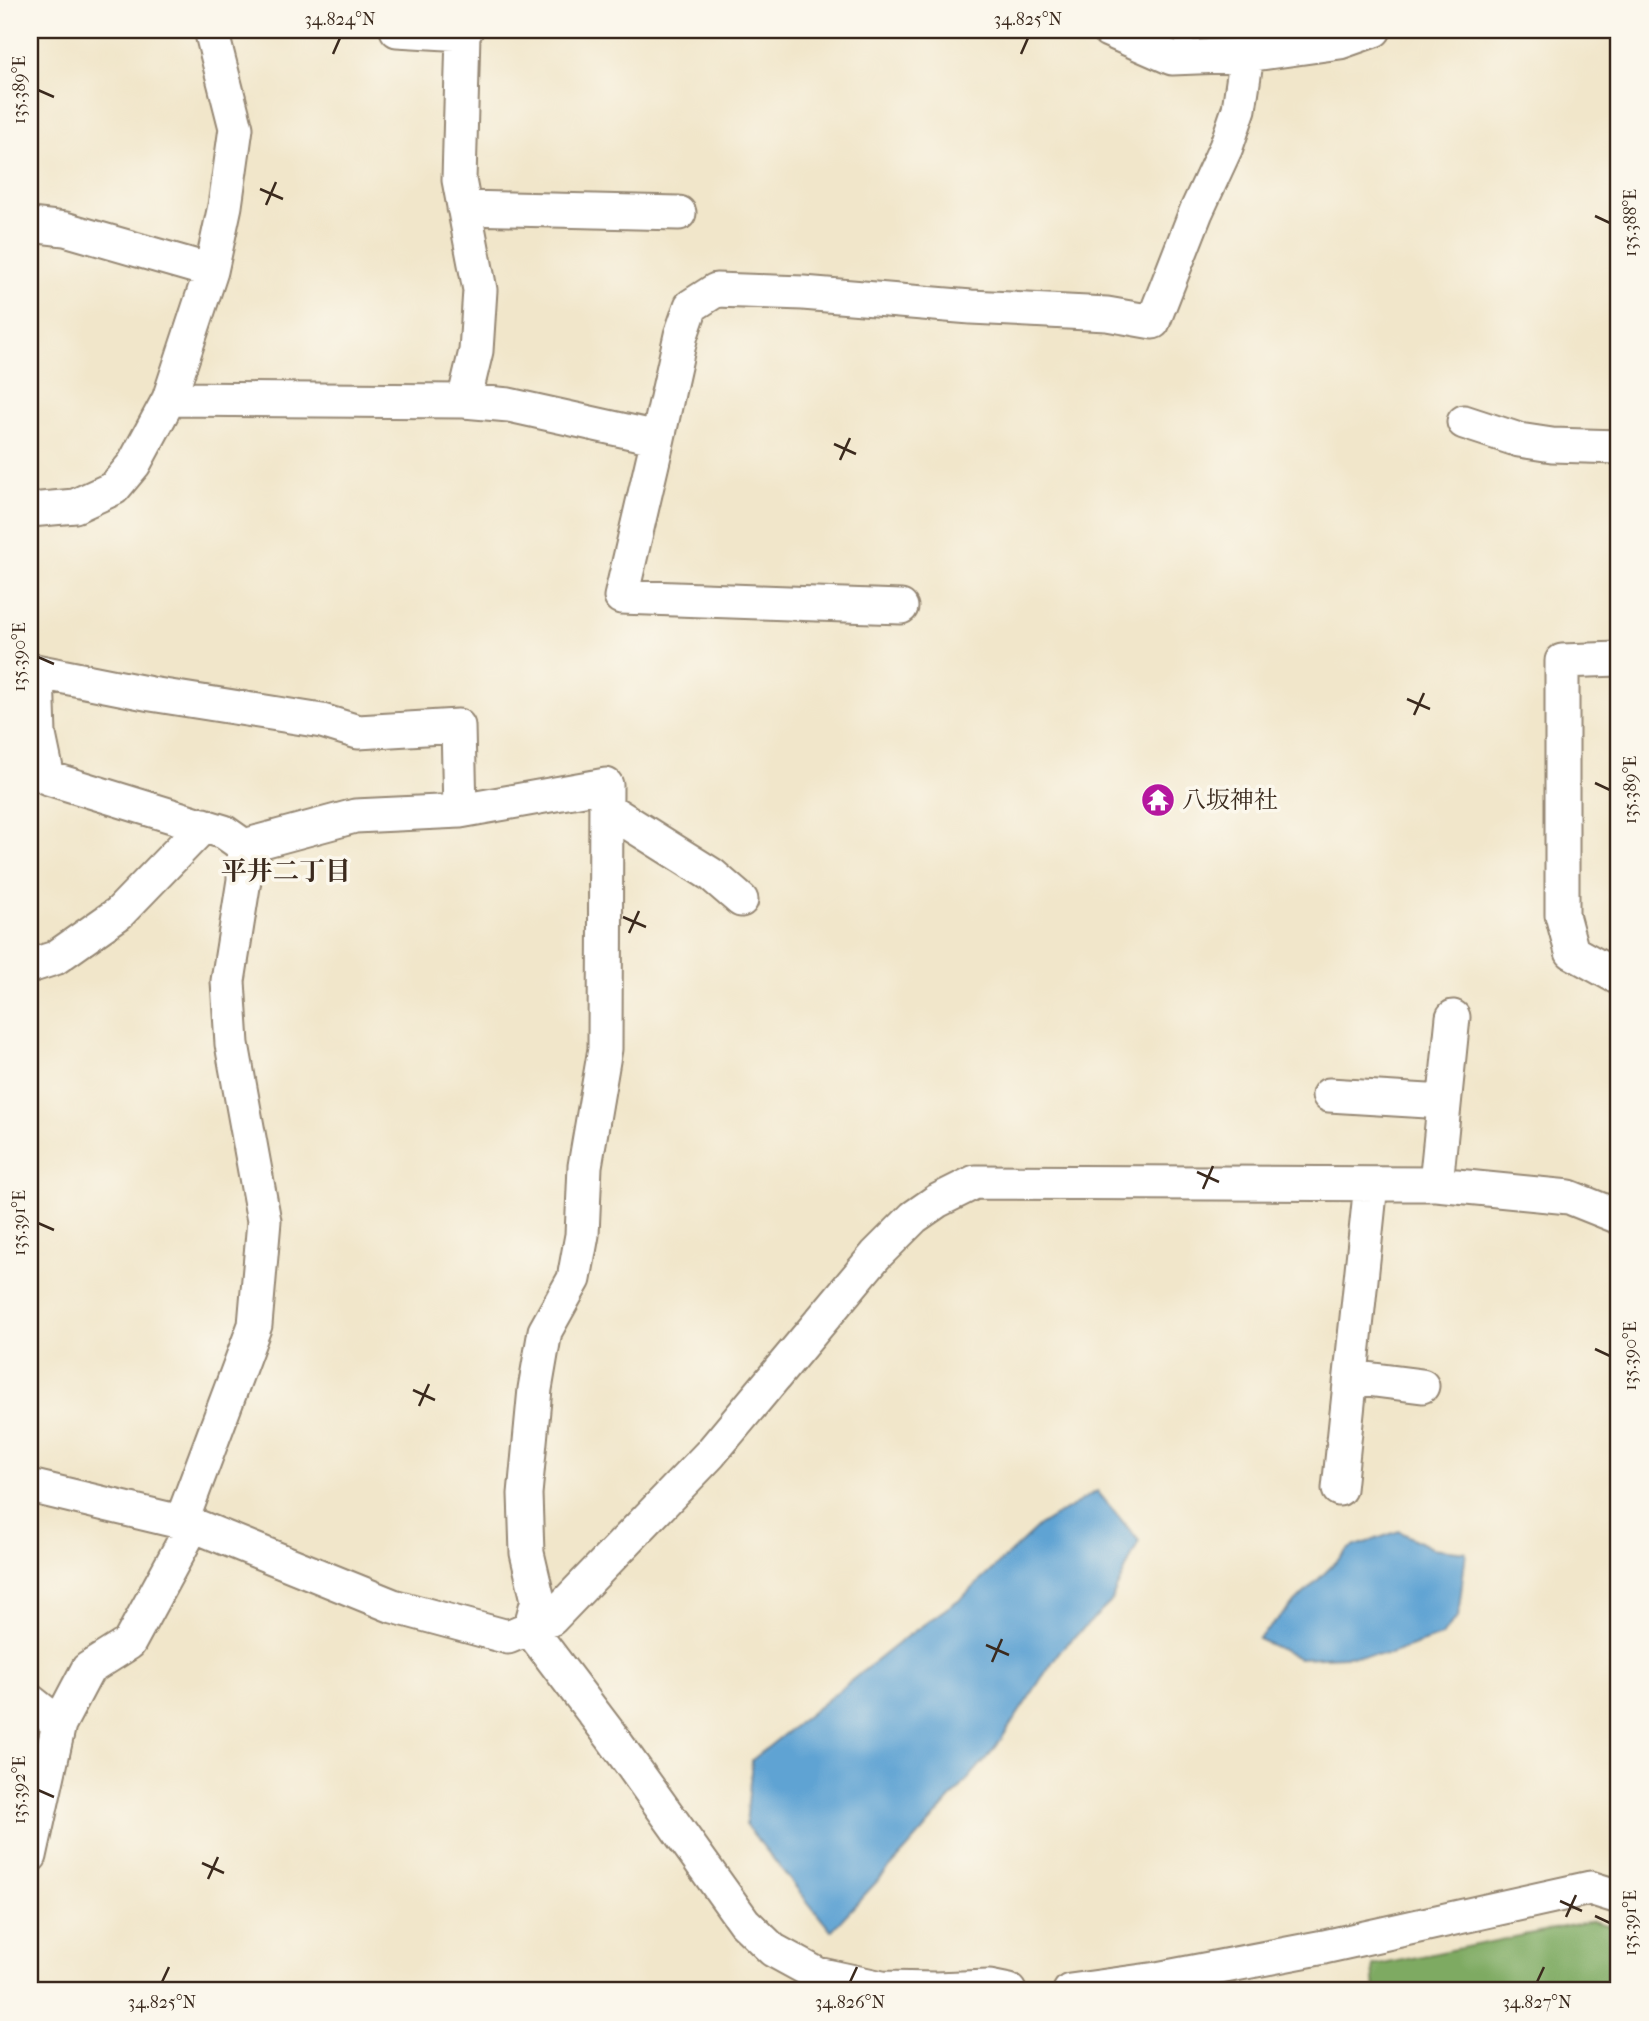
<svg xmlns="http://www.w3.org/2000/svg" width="1649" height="2021" viewBox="0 0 1649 2021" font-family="'IM FELL French Canon','Noto Serif JP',serif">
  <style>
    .forest { fill: #7eaa62; stroke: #5c6a40; stroke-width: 2 }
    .water { fill: #5ea3d3; stroke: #4c6678; stroke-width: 2 }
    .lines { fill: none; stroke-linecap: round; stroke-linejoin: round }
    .minor-casing { stroke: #968874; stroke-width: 37 }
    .minor { stroke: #fff; stroke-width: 33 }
    .ticks { fill: none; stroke: #3b2a1e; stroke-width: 2.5 }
    .labels { text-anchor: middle; stroke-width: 7; stroke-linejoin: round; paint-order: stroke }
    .poi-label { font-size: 24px; fill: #3b2a1e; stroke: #fbf7ec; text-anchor: start }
    .neighbourhood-label { font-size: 26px; font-weight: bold; fill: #3b2a1e; stroke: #fbf7ec }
    .neatline { fill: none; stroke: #3b2a1e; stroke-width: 2.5 }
    .ticks-label { font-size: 18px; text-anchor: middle; fill: #3b2a1e }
  </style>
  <rect width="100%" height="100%" fill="#fbf7ec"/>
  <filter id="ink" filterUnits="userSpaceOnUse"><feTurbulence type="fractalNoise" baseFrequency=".0143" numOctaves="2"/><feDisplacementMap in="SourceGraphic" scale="14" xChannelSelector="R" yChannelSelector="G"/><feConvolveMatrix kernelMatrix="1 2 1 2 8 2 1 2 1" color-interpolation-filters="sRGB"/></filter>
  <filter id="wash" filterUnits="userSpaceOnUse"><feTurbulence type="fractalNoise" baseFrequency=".00686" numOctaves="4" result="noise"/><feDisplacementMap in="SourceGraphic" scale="28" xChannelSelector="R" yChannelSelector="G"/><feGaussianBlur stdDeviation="1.57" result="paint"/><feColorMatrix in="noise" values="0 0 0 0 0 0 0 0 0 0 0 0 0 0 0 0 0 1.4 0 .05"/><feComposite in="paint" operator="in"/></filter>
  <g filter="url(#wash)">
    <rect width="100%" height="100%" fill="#f1e6ca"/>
    <path class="forest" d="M 1592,1921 L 1619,1928 L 1619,1991 L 1375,1991 L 1373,1966 Z"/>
    <path class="water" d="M 1097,1491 L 1139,1541 L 1110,1603 L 1059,1652 L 996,1747 L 907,1849 L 831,1931 L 746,1825 L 752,1760 L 902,1640 L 964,1596 L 1039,1526 Z
      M 1399,1531 L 1431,1548 L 1466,1552 L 1458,1617 L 1441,1636 L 1390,1654 L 1299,1658 L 1258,1639 L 1350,1548 Z"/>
  </g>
  <g filter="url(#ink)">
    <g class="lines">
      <g class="minor-casing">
        <path id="minor" d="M 397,30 L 463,34 L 466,30
          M 1108,30 L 1172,58 L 1247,55 L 1340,42 L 1374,30
          M 463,34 L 459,180 L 480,290 L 476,351 L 464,401
          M 464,208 L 679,213
          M 30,225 L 65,229 L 211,271
          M 169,399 L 464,401 L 509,405 L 658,438 L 621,597 L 901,607
          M 1464,422 L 1519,440 L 1552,445 L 1619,447
          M 658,438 L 681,335 L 691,306 L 716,290 L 803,293 L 971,307 L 1107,314 L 1153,322 L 1196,212 L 1226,147 L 1239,109 L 1247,55
          M 30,510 L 75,506 L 114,488 L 134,464 L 169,399 L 211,271 L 225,206 L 236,128 L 211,30
          M 1619,659 L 1562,661 L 1562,915 L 1572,952 L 1619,978
          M 30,670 L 151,694 L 322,721 L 358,732 L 458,726 L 460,811 L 606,785 L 605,1049 L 585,1166 L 582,1235 L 574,1279 L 545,1331 L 535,1389 L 525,1494 L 527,1553 L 538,1600 L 530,1629 L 611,1736 L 744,1922 L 773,1950 L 817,1974 L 882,1988 L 935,1989 L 989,1987 L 1009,1991
          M 37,672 L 39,735 L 48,778 L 224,832 L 244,846 L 244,880 L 228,981 L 232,1044 L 264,1221 L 255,1325 L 181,1523
          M 607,809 L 712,875 L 741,900
          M 244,846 L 355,816 L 460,811
          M 30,966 L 55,958 L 119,913 L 204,825
          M 1329,1095 L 1444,1102
          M 1436,1184 L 1453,1017
          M 1351,1377 L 1422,1386
          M 30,1486 L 193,1525 L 393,1606 L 508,1637 L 551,1619 L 710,1454 L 876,1255 L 914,1217 L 937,1201 L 975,1182 L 1436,1184 L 1569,1197 L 1619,1217
          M 1339,1489 L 1371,1184
          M 30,1701 L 59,1724
          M 30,1856 L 59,1724 L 88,1669 L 129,1643 L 193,1525
          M 1070,1991 L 1157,1979 L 1324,1947 L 1590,1888 L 1619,1897"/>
      </g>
      <use href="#minor" class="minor"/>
    </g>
  </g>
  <path class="ticks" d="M 333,54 L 340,38M 1021,54 L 1028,38M 38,90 L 54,97M 260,189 L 283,199M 266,205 L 276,182M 1595,216 L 1610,223M 834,444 L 856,454M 840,460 L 850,438M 38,657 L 54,664M 1407,699 L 1430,709M 1414,715 L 1424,693M 1595,783 L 1610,790M 623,917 L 646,927M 629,933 L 639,911M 1197,1172 L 1219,1182M 1203,1189 L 1213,1166M 38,1223 L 54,1230M 1595,1349 L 1610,1356M 413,1390 L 435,1400M 419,1406 L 429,1384M 986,1645 L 1009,1655M 992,1662 L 1002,1639M 38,1790 L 54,1797M 202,1863 L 224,1873M 208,1879 L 218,1857M 1560,1901 L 1582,1911M 1595,1916 L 1610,1923M 1566,1917 L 1576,1895M 162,1982 L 169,1967M 850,1982 L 857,1967M 1537,1982 L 1544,1967"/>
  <defs>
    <g id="temple-disc" transform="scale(1.75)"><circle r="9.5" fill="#b5179e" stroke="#fbf7ec"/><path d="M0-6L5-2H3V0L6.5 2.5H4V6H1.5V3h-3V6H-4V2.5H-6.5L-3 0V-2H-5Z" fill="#fff"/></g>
  </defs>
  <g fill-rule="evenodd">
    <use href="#temple-disc" x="1158" y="800"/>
  </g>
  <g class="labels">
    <g class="poi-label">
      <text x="1182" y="808">八坂神社</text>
    </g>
    <g class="neighbourhood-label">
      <text x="286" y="880">平井二丁目</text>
    </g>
  </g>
  <rect width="1649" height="2021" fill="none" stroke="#fbf7ec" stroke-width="77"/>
  <rect x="38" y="38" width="1572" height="1944" class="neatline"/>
  <g class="ticks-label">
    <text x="340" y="25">34.824°N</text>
    <text x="1028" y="25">34.825°N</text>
    <text transform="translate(19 90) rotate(-90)" y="6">135.389°E</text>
    <text transform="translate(1630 223) rotate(-90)" y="6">135.388°E</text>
    <text transform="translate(19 657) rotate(-90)" y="6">135.390°E</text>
    <text transform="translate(1630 790) rotate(-90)" y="6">135.389°E</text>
    <text transform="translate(19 1223) rotate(-90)" y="6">135.391°E</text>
    <text transform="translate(1630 1356) rotate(-90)" y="6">135.390°E</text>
    <text transform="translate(19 1790) rotate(-90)" y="6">135.392°E</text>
    <text transform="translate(1630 1923) rotate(-90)" y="6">135.391°E</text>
    <text x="162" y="2008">34.825°N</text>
    <text x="850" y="2008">34.826°N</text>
    <text x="1537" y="2008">34.827°N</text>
  </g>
</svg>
